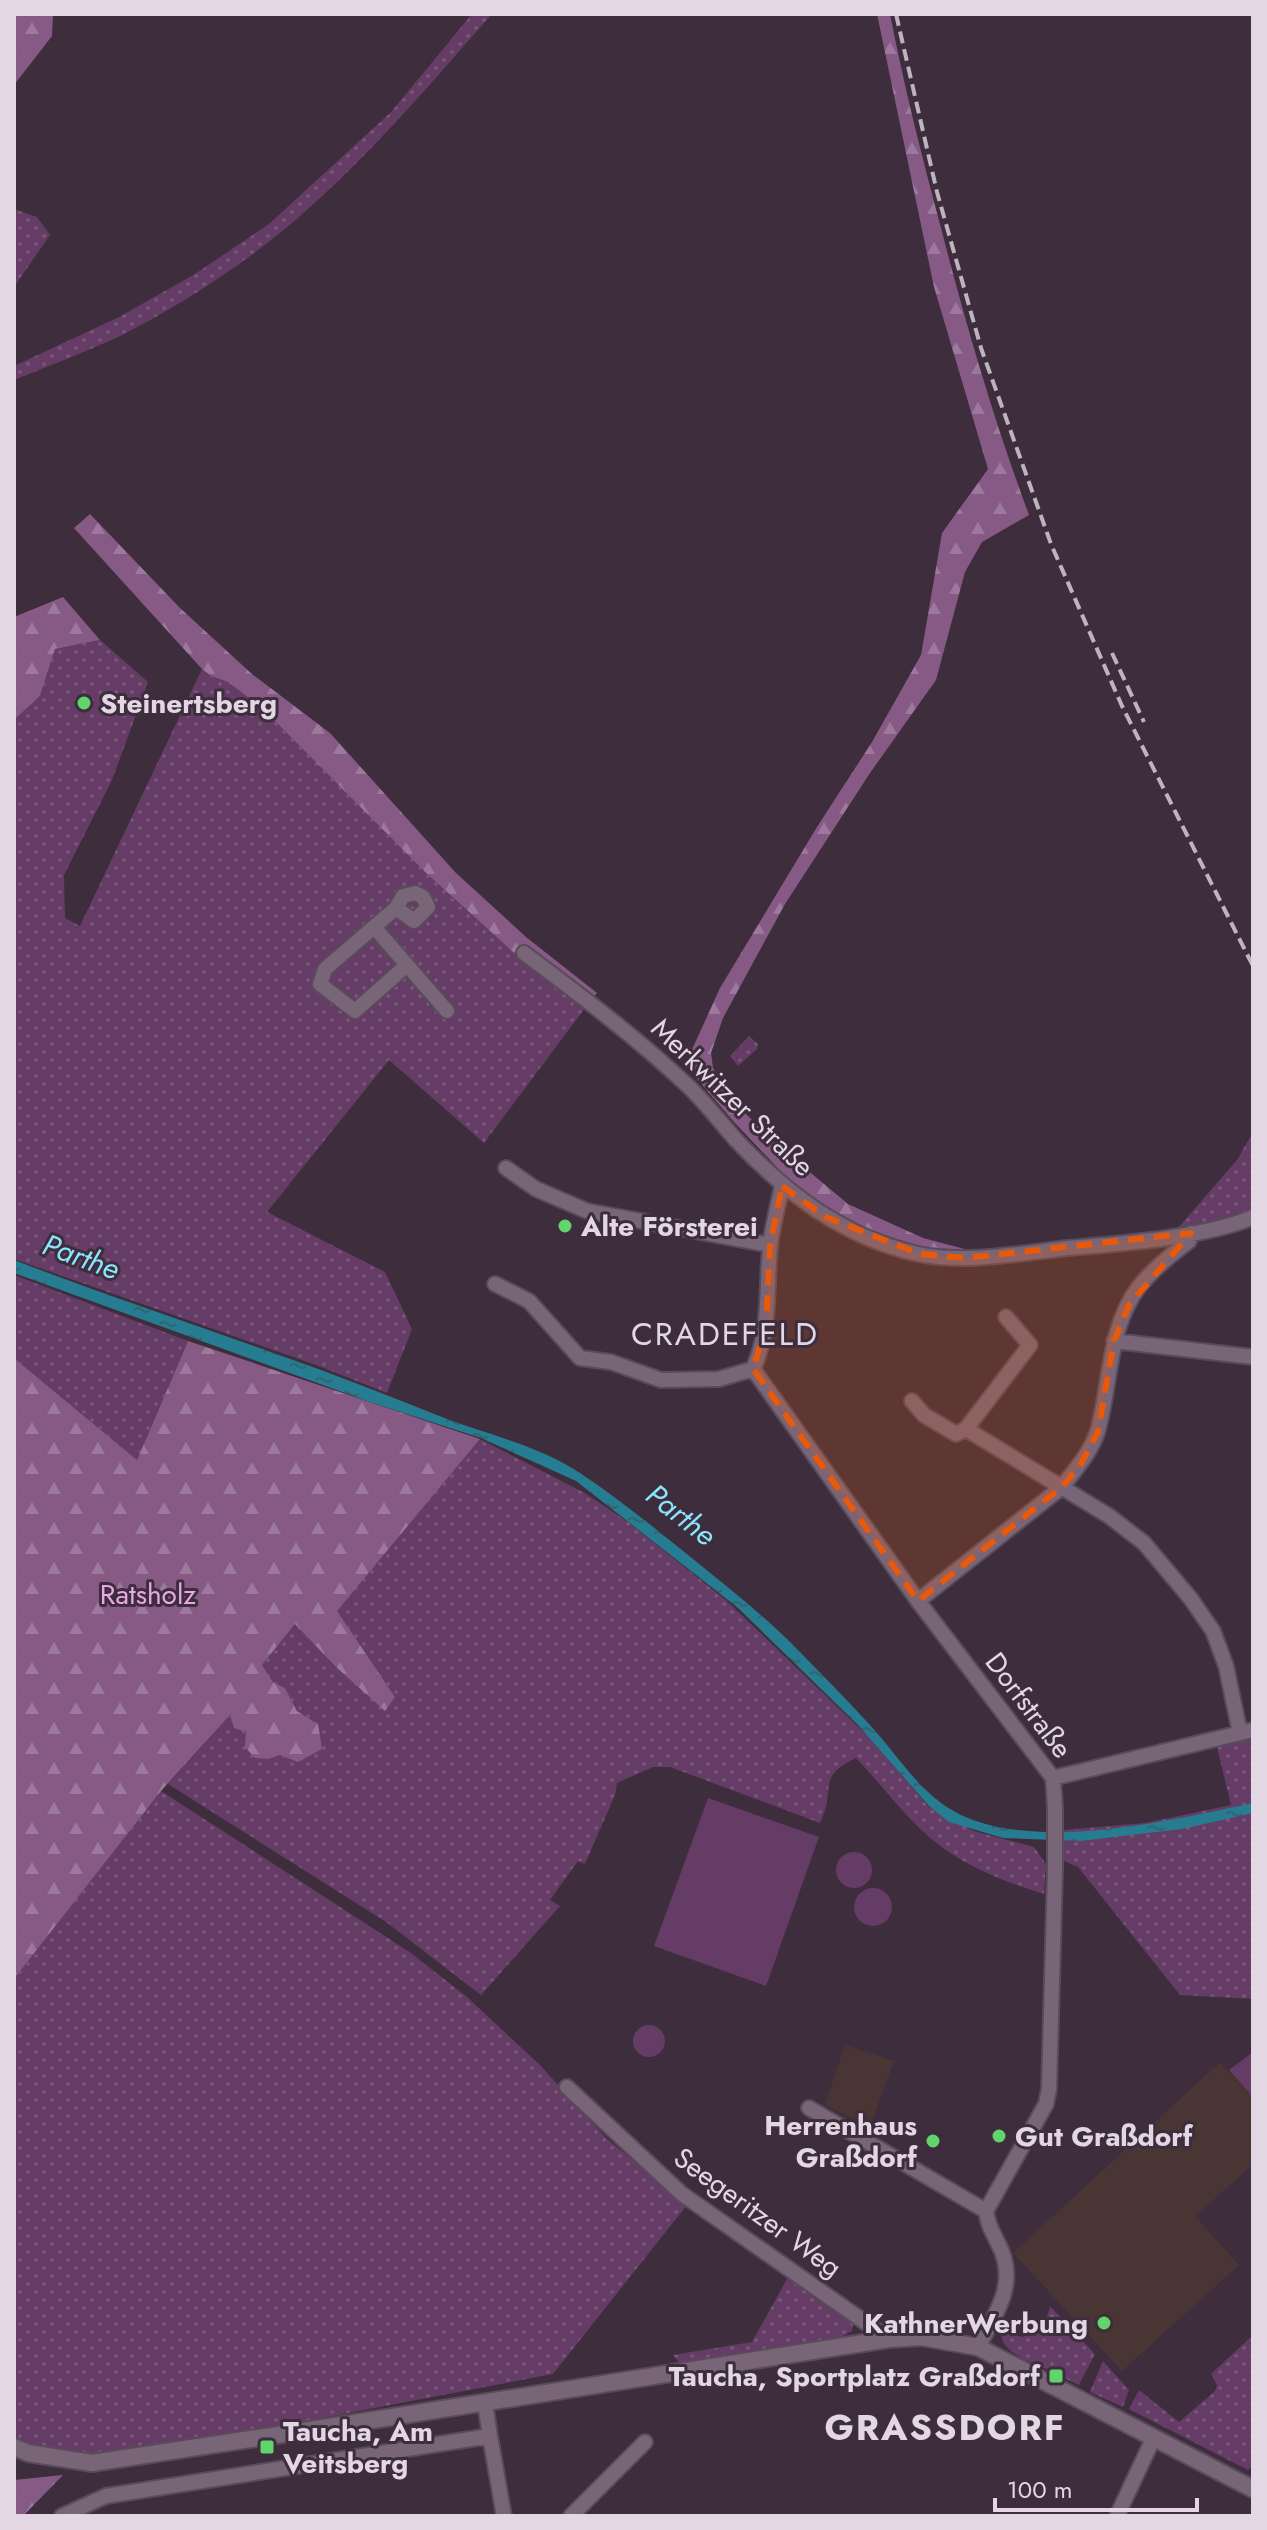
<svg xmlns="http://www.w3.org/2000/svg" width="1267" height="2530" viewBox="0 0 1267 2530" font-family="Jost,sans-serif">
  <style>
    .commercial { fill: #4a3535 }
    .grass { fill: url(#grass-dots) }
    .forest { fill: url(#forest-firs) }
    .pitch { fill: #653c65 }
    .water { fill: url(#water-ripples) }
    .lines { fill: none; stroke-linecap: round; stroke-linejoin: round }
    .minor-casing { stroke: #594b59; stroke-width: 18 }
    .tertiary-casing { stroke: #594b59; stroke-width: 20 }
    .minor { stroke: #786578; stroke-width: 14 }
    .tertiary { stroke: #786578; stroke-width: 16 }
    .rail { stroke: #bfb3bf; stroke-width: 4; stroke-dasharray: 12 6; stroke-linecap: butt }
    .marked { fill: #e8590c; fill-opacity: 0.2; stroke: #e8590c; stroke-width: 6; stroke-dasharray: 16 10; stroke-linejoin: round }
    .poi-dot { fill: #5fd56b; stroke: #3d2d3d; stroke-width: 3 }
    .labels { text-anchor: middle; stroke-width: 6; stroke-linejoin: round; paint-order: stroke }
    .poi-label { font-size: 28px; font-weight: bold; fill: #e2d7e2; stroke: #3d2d3d; text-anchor: start }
    .street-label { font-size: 28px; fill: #e2d7e2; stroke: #3d2d3d }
    .park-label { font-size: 28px; fill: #e9a7e8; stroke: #3d2d3d }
    .water-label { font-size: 30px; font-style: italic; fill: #8ae4fc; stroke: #3d2d3d }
    .quarter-label { font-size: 32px; letter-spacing: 2px; fill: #e2d7e2; stroke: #3d2d3d }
    .district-label { font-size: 36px; font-weight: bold; letter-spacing: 2px; fill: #e2d7e2; stroke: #3d2d3d }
  </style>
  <defs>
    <pattern id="grass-dots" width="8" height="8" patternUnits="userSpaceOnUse" patternTransform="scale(2)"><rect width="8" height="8" fill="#653c65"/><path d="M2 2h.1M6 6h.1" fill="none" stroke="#7b577b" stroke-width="1.8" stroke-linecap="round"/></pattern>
    <pattern id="forest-firs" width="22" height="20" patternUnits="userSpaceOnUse" patternTransform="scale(2)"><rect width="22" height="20" fill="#865a85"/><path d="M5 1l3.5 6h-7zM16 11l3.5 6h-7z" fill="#9c799c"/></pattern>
    <pattern id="water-ripples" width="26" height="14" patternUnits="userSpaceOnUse" patternTransform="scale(2)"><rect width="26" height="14" fill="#267c90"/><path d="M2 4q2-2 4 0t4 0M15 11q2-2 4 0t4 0" fill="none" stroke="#326472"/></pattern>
  </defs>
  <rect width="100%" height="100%" fill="#3d2d3d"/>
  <path class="commercial" d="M 845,2045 L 894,2061 L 870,2127 L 825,2105 Z
    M 1220,2062 L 1253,2097 L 1253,2165 L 1195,2216 L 1239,2265 L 1122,2371 L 1013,2253 Z"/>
  <path class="grass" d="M 472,14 L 492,14 C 425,90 359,168 280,233 C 232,272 171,311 116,338 C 83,353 48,366 14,380 L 14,366 L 119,317 L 195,274 L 269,224 L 391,112 Z
    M 14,209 L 37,217 L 50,235 L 14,287 Z
    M 100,640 L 148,682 L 112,780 L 64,875 L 65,918 L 80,926 L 202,669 L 211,676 L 228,682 L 263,709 L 424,871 L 514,953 L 521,946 L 591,1000 L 484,1143 L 389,1060 L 267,1212 L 385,1272 L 412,1329 L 387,1393 L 316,1365 L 14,1259 L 14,720 L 40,696 L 55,649 Z
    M 749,1036 L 758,1044 L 757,1049 L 738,1066 L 730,1056 Z
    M 1253,1132 L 1253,1211 L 1241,1216 L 1178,1228 L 1237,1160 Z
    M 14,1275 L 188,1341 L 137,1460 L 14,1358 Z
    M 480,1439 L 585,1493 L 628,1522 L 726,1600 L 871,1739 L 929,1807 L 974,1831 L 1034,1847 L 1046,1864 L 1044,1894 C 1002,1881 961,1865 928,1836 C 902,1813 880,1783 856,1758 C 815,1777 837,1789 820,1823 L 670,1767 L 653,1767 L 617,1783 L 615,1795 L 585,1864 L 578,1861 L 550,1900 L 560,1906 L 481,1995 L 386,1922 L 168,1784 L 230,1715 L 269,1759 L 280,1755 L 318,1724 L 297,1711 L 285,1688 L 273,1682 L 262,1665 L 296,1623 L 336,1667 L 395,1697 L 336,1611 Z
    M 1253,1738 L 1253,1999 L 1180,1995 L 1078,1867 L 1064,1861 L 1064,1830 L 1145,1823 L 1231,1805 L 1217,1747 Z
    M 161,1791 L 411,1953 L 467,1997 L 541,2066 L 606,2138 L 687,2205 L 553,2374 L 222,2437 L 112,2454 L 84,2455 L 59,2453 L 14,2438 L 14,1979 Z
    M 788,2277 L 854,2322 L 852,2331 L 839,2338 L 680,2363 L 673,2355 L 752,2342 Z
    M 1050,2306 L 1095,2354 L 1079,2385 L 1060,2376 L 1061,2373 L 1053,2369 L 1051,2371 C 1030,2361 992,2352 1003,2323 L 1016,2335 L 1022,2337 C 1036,2332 1048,2321 1050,2306 Z
    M 1253,2335 L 1253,2466 L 1248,2470 L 1129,2409 L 1139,2390 L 1179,2422 L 1215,2391 L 1217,2385 L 1211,2374 Z
    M 1103,2361 L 1129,2390 L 1123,2407 L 1090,2392 Z"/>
  <path class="forest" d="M 14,14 L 53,14 L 52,36 L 14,85 Z
    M 877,14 L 890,14 C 904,86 922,157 941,228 C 966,325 994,421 1029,515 L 982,542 L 965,572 L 936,680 L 870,773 L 785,904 L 723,1018 L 711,1053 L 713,1068 L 735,1103 L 775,1143 L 848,1204 L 923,1238 L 976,1252 L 902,1246 L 840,1217 L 787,1178 L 734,1122 L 685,1065 L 720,988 L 817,827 L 872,742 L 921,655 L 942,533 L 988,469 L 934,287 Z
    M 90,514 L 180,608 L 252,674 L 330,733 L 456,873 L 526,937 L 597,993 L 591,1000 L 521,946 L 514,953 L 424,871 L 263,709 L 228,682 L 211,676 L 202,669 L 74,528 Z
    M 63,597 L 100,640 L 55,649 L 40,696 L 14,720 L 14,617 Z
    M 188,1341 L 480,1439 L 337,1611 L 395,1697 L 385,1711 L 336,1667 L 295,1624 L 262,1665 L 273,1682 L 285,1688 L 297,1711 L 318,1724 L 322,1749 L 298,1762 L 280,1755 L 269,1759 L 255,1758 L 245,1747 L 246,1732 L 234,1728 L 230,1715 L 161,1791 L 14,1979 L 14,1358 L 137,1460 Z
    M 63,2475 L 23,2516 L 14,2516 L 14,2480 Z"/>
  <path class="pitch" d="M 708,1798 L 819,1837 L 766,1986 L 654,1946 Z
    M836 1870a18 18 0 1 1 36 0a18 18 0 1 1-36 0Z
    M854 1907a19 19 0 1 1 38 0a19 19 0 1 1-38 0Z
    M633 2041a16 16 0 1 1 32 0a16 16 0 1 1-32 0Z
    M 1253,2052 L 1253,2097 L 1229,2070 Z"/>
  <path class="water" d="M 14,1260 C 102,1294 193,1324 282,1356 C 336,1375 389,1396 442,1417 C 488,1435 538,1445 580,1473 C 619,1499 656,1529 693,1559 C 726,1586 760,1612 790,1642 C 817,1669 844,1697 869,1724 C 906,1764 925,1805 979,1822 C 1058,1847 1173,1820 1253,1803 L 1253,1813 L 1182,1829 L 1080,1841 L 1003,1838 L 949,1822 L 929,1806 L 858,1725 L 737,1607 L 576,1481 L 481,1438 L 367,1401 L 14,1273 Z"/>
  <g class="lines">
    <g class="minor-casing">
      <path id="minor" d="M 396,908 L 414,921 L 428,907 L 423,897 L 415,893 L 403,896 L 396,908 L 325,969 L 320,984 L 355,1011 L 407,965
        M 374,927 L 447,1011
        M 524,953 C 580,995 636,1037 688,1086 C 705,1102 720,1122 736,1140 C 787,1194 843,1237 918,1254 C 966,1264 1020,1253 1068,1248 C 1119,1244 1208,1237 1253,1217
        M 506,1168 L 536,1189 L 587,1211 L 770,1245
        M 495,1284 L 529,1301 L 580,1358 L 611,1362 L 661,1380 L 719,1379 L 753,1369
        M 1114,1341 L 1253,1357
        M 753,1369 L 918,1601 L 1053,1778 L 1055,1807 L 1055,1871 L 1049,2089 L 1046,2104 L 986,2211 C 988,2228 996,2237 1002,2252 C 1016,2288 994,2316 978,2347
        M 753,1369 C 771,1330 766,1289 770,1247 C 772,1227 778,1206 782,1186
        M 912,1401 L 924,1415 L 956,1434 L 966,1429 L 1030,1345 L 1006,1317
        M 966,1429 L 1109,1516 L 1144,1543 L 1191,1599 L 1213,1631 L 1226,1666 L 1240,1733
        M 918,1601 L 1062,1487 C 1075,1470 1092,1451 1098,1430 C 1111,1383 1108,1329 1138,1288 C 1152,1270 1171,1255 1189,1241 L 1191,1233
        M 1053,1778 L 1253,1730
        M 567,2087 L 682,2194 L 889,2339
        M 809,2108 L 986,2211
        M 490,2436 L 504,2516
        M 62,2516 L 106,2496 L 490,2436 L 485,2403
        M 571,2516 L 645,2442
        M 1117,2516 L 1153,2439"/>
    </g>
    <g class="tertiary-casing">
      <path id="tertiary" d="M 14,2447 L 28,2453 L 92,2463 C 358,2424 623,2379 889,2339 L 921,2337 L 978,2347 L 1253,2489"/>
    </g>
    <use href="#minor" class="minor"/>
    <use href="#tertiary" class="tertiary"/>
    <path class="rail" d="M 896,14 L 937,192 L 981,348 L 1051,544 L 1122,706 L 1253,966
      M 1112,653 L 1144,722"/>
  </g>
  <path class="marked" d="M 782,1186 L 826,1217 L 920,1254 L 965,1258 L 1191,1233 L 1129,1305 L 1114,1341 L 1098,1432 L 1081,1464 L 1062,1487 L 918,1601 L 753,1369 L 766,1326 L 770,1245 Z"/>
  <g class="poi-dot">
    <circle cx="84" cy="703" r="8"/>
    <circle cx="565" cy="1226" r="8"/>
    <circle cx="999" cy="2136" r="8"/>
    <circle cx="933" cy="2141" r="8"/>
    <circle cx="1104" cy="2323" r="8"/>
    <rect x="1048" y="2368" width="16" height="16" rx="4"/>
    <rect x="259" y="2439" width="16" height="16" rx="4"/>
  </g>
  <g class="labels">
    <g class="poi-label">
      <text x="100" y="713">Steinertsberg</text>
      <text x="581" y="1236">Alte Försterei</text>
      <text x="917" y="2135" text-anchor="end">Herrenhaus<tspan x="917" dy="32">Graßdorf</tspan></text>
      <text x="1015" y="2146">Gut Graßdorf</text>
      <text x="1088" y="2333" text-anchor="end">KathnerWerbung</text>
      <text x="1040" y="2386" text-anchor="end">Taucha, Sportplatz Graßdorf</text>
      <text x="283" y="2441">Taucha, Am<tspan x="283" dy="32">Veitsberg</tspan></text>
    </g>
    <g class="street-label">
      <text transform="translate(733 1097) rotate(44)" y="10">Merkwitzer Straße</text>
      <text transform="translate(1029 1705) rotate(53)" y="10">Dorfstraße</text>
      <text transform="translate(758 2212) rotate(36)" y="10">Seegeritzer Weg</text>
    </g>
    <g class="park-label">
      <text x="148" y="1604">Ratsholz</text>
    </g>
    <g class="water-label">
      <text transform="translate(81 1257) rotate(20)" y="10">Parthe</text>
      <text transform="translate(681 1515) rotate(38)" y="10">Parthe</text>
    </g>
    <g class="quarter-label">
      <text x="725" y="1345">CRADEFELD</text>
    </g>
    <g class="district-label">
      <text x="945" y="2440">GRASSDORF</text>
    </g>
  </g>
  <rect width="1267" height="2530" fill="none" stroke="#e2d7e2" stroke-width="32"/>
  <path d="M995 2498v12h202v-12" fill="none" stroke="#e2d7e2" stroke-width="4"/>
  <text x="1007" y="2498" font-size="24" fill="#e2d7e2" stroke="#3d2d3d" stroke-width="6" paint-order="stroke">100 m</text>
</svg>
